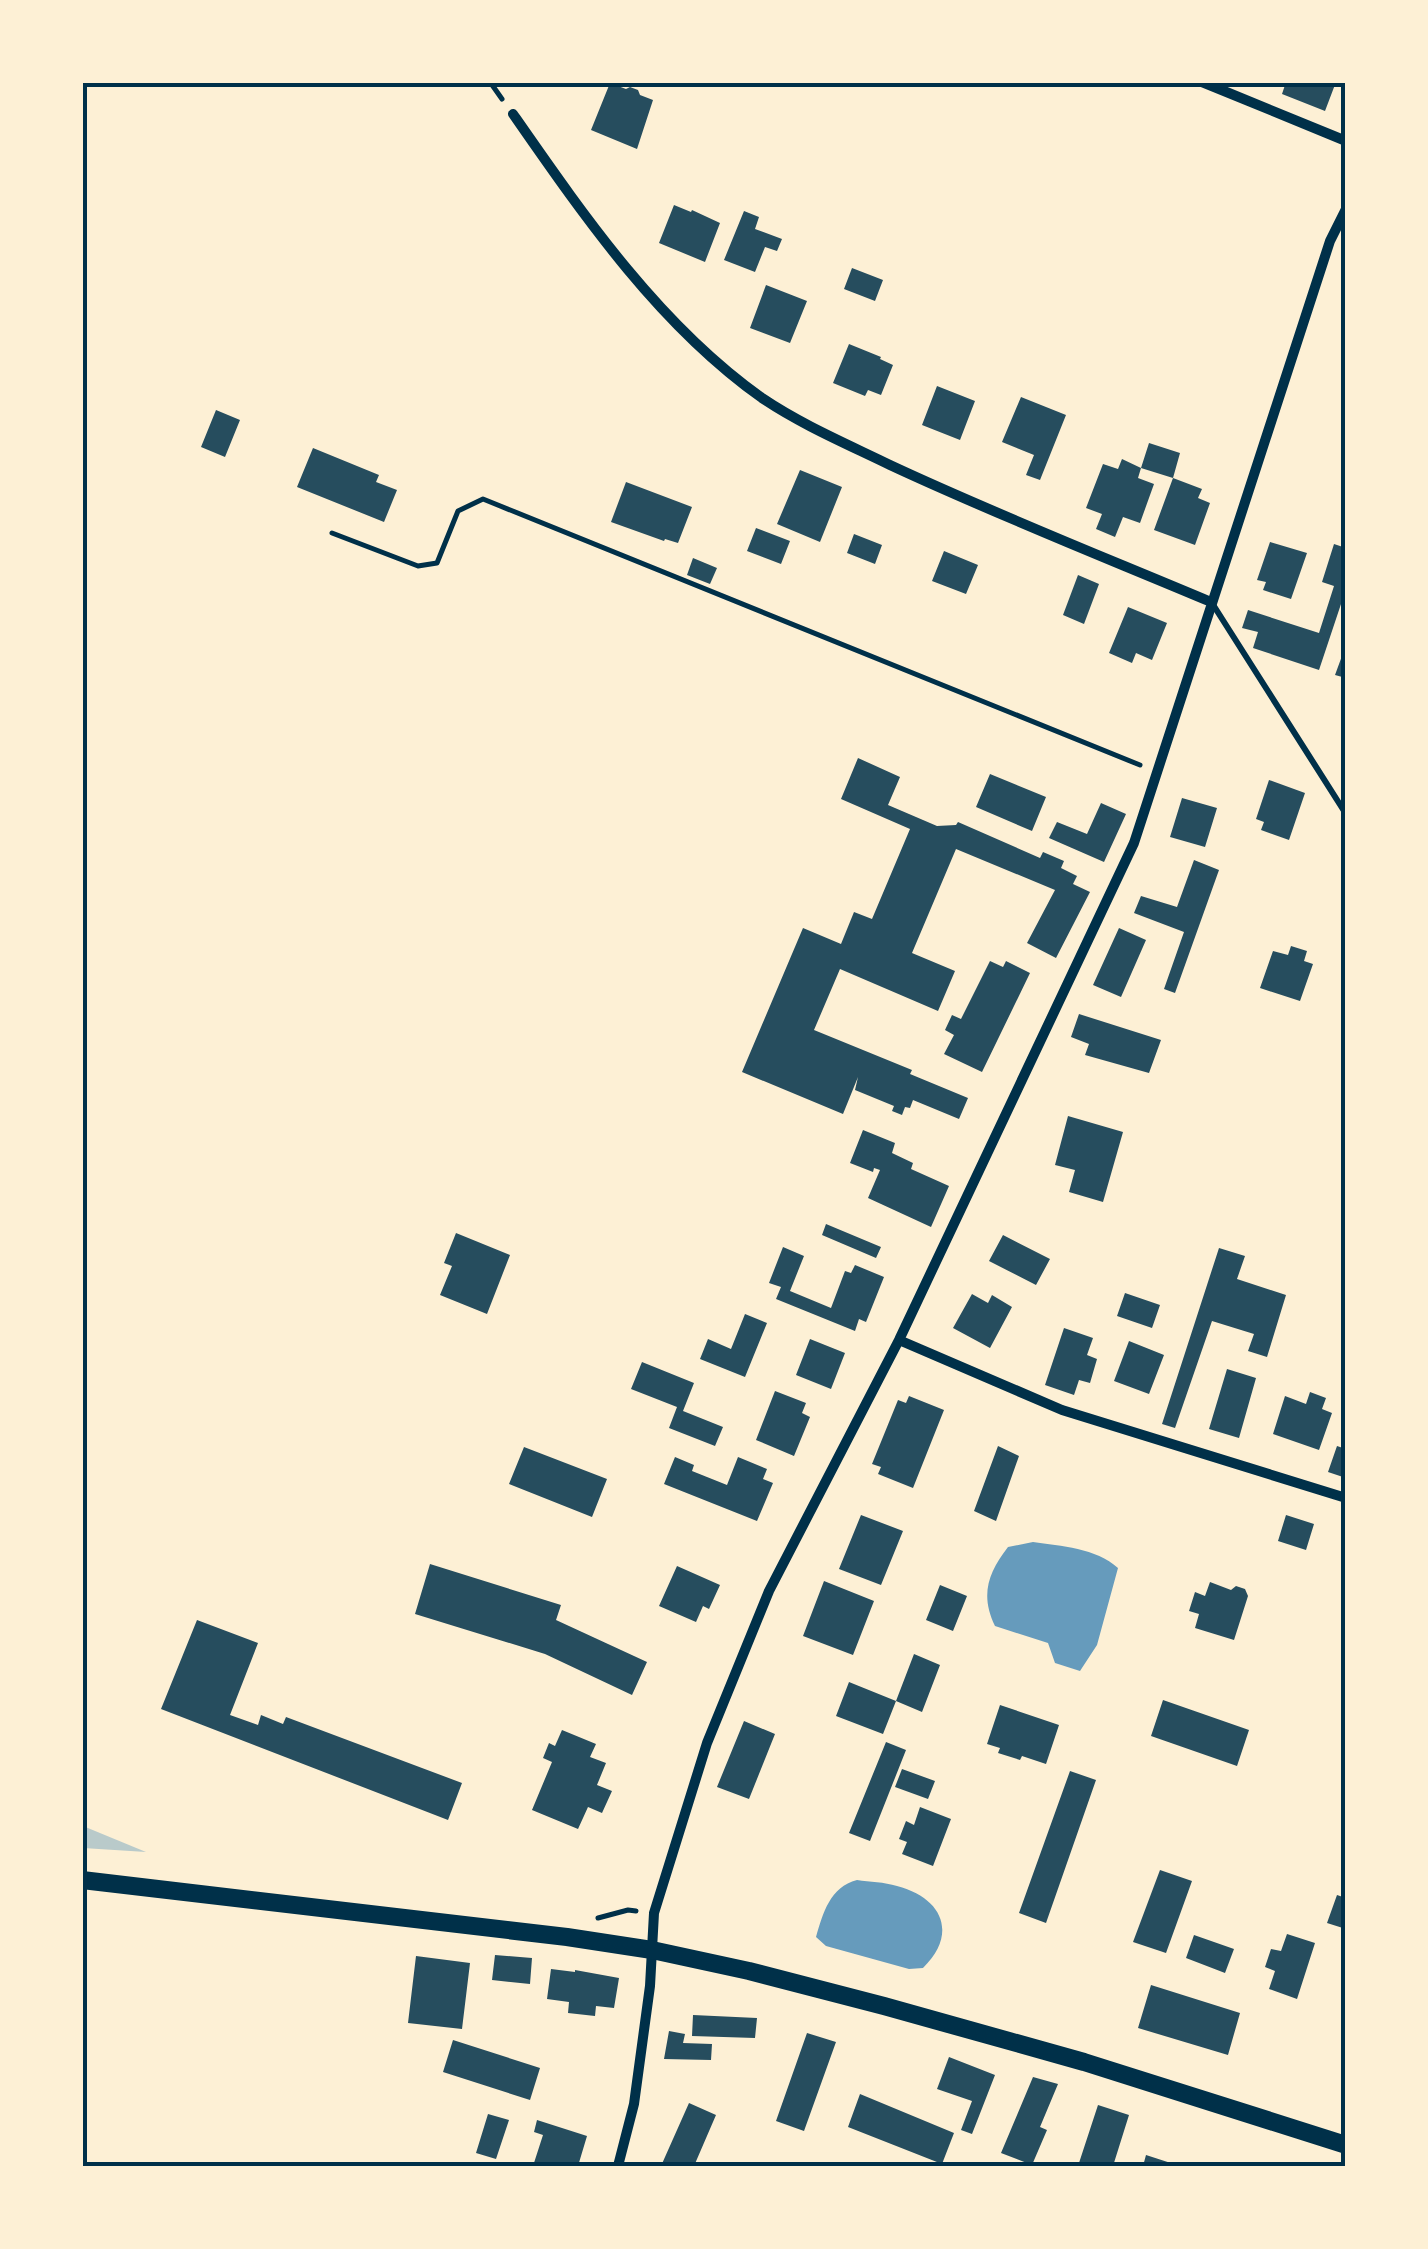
<svg xmlns="http://www.w3.org/2000/svg" width="1428" height="2249" viewBox="0 0 1428 2249" font-family="'Work Sans',sans-serif">
  <style>
    .green { fill: #b9caca }
    .water { fill: #669bbc }
    .building { fill: #264d5e }
    .lines { fill: none; stroke-linecap: round; stroke-linejoin: round }
    .path { stroke: #003049; stroke-width: 5 }
    .service { stroke: #003049; stroke-width: 6 }
    .minor { stroke: #003049; stroke-width: 10 }
    .tertiary { stroke: #003049; stroke-width: 18 }
    .neatline { fill: none; stroke: #003049; stroke-width: 4 }
  </style>
  <rect width="100%" height="100%" fill="#fdf0d5"/>
  <path class="green" d="M 83,1826 L 146,1852 L 83,1848 Z"/>
  <path class="water" d="M 1033,1542 C 1061,1546 1096,1548 1118,1568 L 1097,1645 L 1080,1671 L 1055,1663 L 1048,1643 L 995,1626 C 980,1595 988,1573 1008,1547 Z
    M 857,1880 C 870,1882 884,1882 897,1886 C 943,1898 958,1934 923,1968 L 909,1969 L 826,1946 L 816,1937 C 823,1913 830,1887 857,1880 Z"/>
  <path class="building" d="M 1286,82 L 1336,82 L 1325,111 L 1282,94 Z
    M 610,83 L 626,89 L 630,87 L 638,90 L 640,95 L 653,100 L 637,149 L 591,130 Z
    M 674,205 L 691,212 L 692,210 L 720,223 L 705,262 L 659,243 Z
    M 744,211 L 759,217 L 755,229 L 782,239 L 777,251 L 765,247 L 755,272 L 724,260 Z
    M 852,268 L 883,280 L 875,301 L 844,289 Z
    M 766,285 L 807,301 L 790,343 L 750,328 Z
    M 849,344 L 881,357 L 880,359 L 893,365 L 881,395 L 868,390 L 865,396 L 833,383 Z
    M 937,386 L 975,401 L 960,440 L 922,425 Z
    M 1021,397 L 1066,415 L 1040,480 L 1026,475 L 1034,455 L 1002,442 Z
    M 216,410 L 240,420 L 225,457 L 201,447 Z
    M 1149,443 L 1180,453 L 1173,478 L 1202,489 L 1198,498 L 1210,503 L 1195,545 L 1154,530 L 1173,478 L 1141,468 L 1138,478 L 1154,484 L 1140,523 L 1123,517 L 1115,537 L 1096,529 L 1102,514 L 1086,508 L 1103,464 L 1118,469 L 1122,459 L 1141,468 Z
    M 313,448 L 379,475 L 376,482 L 397,490 L 384,522 L 297,487 Z
    M 800,470 L 842,487 L 820,542 L 777,524 Z
    M 626,482 L 692,507 L 678,543 L 665,539 L 664,541 L 611,522 Z
    M 756,528 L 790,541 L 781,564 L 747,551 Z
    M 854,534 L 882,545 L 875,564 L 847,553 Z
    M 1270,542 L 1307,553 L 1291,599 L 1263,590 L 1266,582 L 1257,580 Z
    M 1334,544 L 1346,548 L 1346,589 L 1319,670 L 1253,648 L 1258,632 L 1242,628 L 1248,610 L 1319,633 L 1334,586 L 1322,582 Z
    M 944,551 L 978,565 L 966,594 L 932,581 Z
    M 693,558 L 717,568 L 710,584 L 687,575 Z
    M 1078,575 L 1099,584 L 1084,624 L 1063,615 Z
    M 1128,607 L 1167,623 L 1152,660 L 1136,653 L 1132,663 L 1109,653 Z
    M 1346,645 L 1346,678 L 1335,675 Z
    M 858,758 L 900,777 L 888,805 L 937,826 L 956,825 L 958,822 L 1040,858 L 1043,852 L 1064,861 L 1061,868 L 1077,876 L 1073,884 L 1090,892 L 1056,958 L 1027,943 L 1055,890 L 956,849 L 912,953 L 955,971 L 938,1011 L 840,969 L 814,1030 L 912,1070 L 910,1074 L 968,1098 L 959,1119 L 913,1100 L 910,1108 L 905,1107 L 902,1115 L 892,1111 L 894,1106 L 855,1090 L 858,1077 L 843,1114 L 742,1072 L 803,928 L 841,944 L 854,912 L 872,919 L 910,829 L 841,799 Z
    M 990,774 L 1046,797 L 1032,831 L 976,807 Z
    M 1269,780 L 1305,793 L 1289,840 L 1261,830 L 1264,822 L 1256,819 Z
    M 1182,798 L 1217,808 L 1205,847 L 1170,837 Z
    M 1101,803 L 1126,814 L 1104,862 L 1049,838 L 1057,822 L 1087,834 Z
    M 1194,860 L 1219,870 L 1175,993 L 1164,989 L 1184,932 L 1134,913 L 1141,896 L 1177,907 Z
    M 1119,928 L 1146,940 L 1121,997 L 1093,985 Z
    M 1291,946 L 1307,951 L 1304,961 L 1313,964 L 1300,1001 L 1260,988 L 1273,951 L 1288,955 Z
    M 990,961 L 1003,967 L 1006,961 L 1030,973 L 982,1072 L 944,1054 L 954,1035 L 945,1030 L 952,1015 L 961,1019 Z
    M 1079,1014 L 1161,1040 L 1149,1073 L 1085,1055 L 1089,1044 L 1071,1037 Z
    M 1068,1116 L 1123,1132 L 1103,1202 L 1069,1192 L 1075,1170 L 1055,1165 Z
    M 863,1130 L 895,1143 L 892,1153 L 913,1163 L 911,1169 L 949,1186 L 931,1227 L 868,1198 L 880,1170 L 874,1168 L 873,1172 L 850,1163 Z
    M 826,1224 L 881,1247 L 876,1258 L 822,1235 Z
    M 456,1233 L 510,1255 L 487,1314 L 440,1295 L 452,1266 L 444,1263 Z
    M 1003,1235 L 1050,1259 L 1036,1285 L 989,1261 Z
    M 783,1247 L 804,1256 L 790,1291 L 831,1308 L 845,1271 L 851,1273 L 855,1265 L 884,1277 L 866,1322 L 859,1319 L 855,1331 L 776,1299 L 781,1287 L 769,1283 Z
    M 1219,1248 L 1245,1256 L 1237,1279 L 1286,1295 L 1267,1357 L 1248,1351 L 1254,1334 L 1212,1321 L 1175,1428 L 1162,1424 Z
    M 1125,1293 L 1160,1305 L 1152,1328 L 1117,1316 Z
    M 972,1294 L 988,1303 L 992,1295 L 1012,1307 L 990,1348 L 953,1328 Z
    M 745,1314 L 767,1323 L 745,1377 L 700,1359 L 708,1339 L 731,1349 Z
    M 1064,1328 L 1093,1338 L 1087,1355 L 1097,1359 L 1090,1383 L 1079,1380 L 1074,1395 L 1045,1385 Z
    M 810,1339 L 845,1353 L 831,1389 L 796,1375 Z
    M 1129,1341 L 1164,1355 L 1149,1394 L 1114,1381 Z
    M 642,1362 L 694,1383 L 683,1411 L 723,1427 L 715,1446 L 669,1428 L 677,1407 L 631,1389 Z
    M 1227,1369 L 1256,1378 L 1239,1438 L 1209,1429 Z
    M 775,1391 L 806,1403 L 802,1413 L 810,1417 L 794,1456 L 756,1440 Z
    M 1310,1392 L 1326,1398 L 1322,1409 L 1332,1413 L 1319,1450 L 1273,1434 L 1285,1396 L 1306,1404 Z
    M 909,1396 L 944,1410 L 913,1488 L 878,1474 L 881,1467 L 872,1464 L 898,1400 L 906,1403 Z
    M 998,1446 L 1019,1456 L 996,1521 L 974,1511 Z
    M 1337,1446 L 1346,1449 L 1346,1478 L 1328,1472 Z
    M 524,1447 L 607,1479 L 592,1517 L 509,1484 Z
    M 675,1457 L 694,1465 L 692,1471 L 727,1485 L 738,1457 L 767,1469 L 763,1479 L 773,1483 L 757,1521 L 664,1484 Z
    M 861,1515 L 903,1531 L 881,1585 L 839,1569 Z
    M 1286,1515 L 1314,1524 L 1306,1550 L 1278,1541 Z
    M 430,1564 L 561,1605 L 556,1620 L 647,1662 L 632,1695 L 545,1654 L 415,1614 Z
    M 677,1566 L 720,1585 L 709,1609 L 703,1606 L 696,1622 L 659,1606 Z
    M 824,1581 L 874,1601 L 853,1655 L 803,1636 Z
    M 1210,1582 L 1231,1590 L 1236,1586 L 1245,1589 L 1248,1596 L 1234,1640 L 1195,1628 L 1199,1614 L 1189,1611 L 1195,1592 L 1205,1596 Z
    M 940,1585 L 967,1596 L 953,1631 L 926,1620 Z
    M 197,1620 L 258,1643 L 230,1715 L 258,1725 L 261,1715 L 283,1724 L 286,1717 L 462,1783 L 448,1820 L 161,1709 Z
    M 914,1654 L 940,1665 L 922,1712 L 896,1701 L 883,1734 L 836,1716 L 849,1682 L 896,1701 Z
    M 1163,1700 L 1249,1730 L 1237,1766 L 1151,1736 Z
    M 1000,1705 L 1059,1725 L 1046,1764 L 1022,1756 L 1020,1760 L 998,1753 L 1000,1748 L 987,1744 Z
    M 744,1721 L 775,1734 L 749,1799 L 717,1787 Z
    M 562,1730 L 596,1744 L 590,1757 L 606,1763 L 597,1785 L 612,1791 L 602,1813 L 588,1807 L 578,1829 L 532,1810 L 552,1762 L 543,1758 L 549,1743 L 555,1746 Z
    M 886,1742 L 906,1750 L 870,1841 L 849,1833 Z
    M 902,1769 L 935,1781 L 928,1799 L 895,1787 Z
    M 1070,1771 L 1096,1780 L 1046,1923 L 1019,1913 Z
    M 920,1807 L 951,1819 L 933,1866 L 902,1854 L 907,1842 L 899,1839 L 906,1821 L 914,1825 Z
    M 1160,1870 L 1192,1881 L 1166,1953 L 1133,1942 Z
    M 1337,1895 L 1346,1898 L 1346,1929 L 1327,1923 Z
    M 1287,1934 L 1315,1943 L 1297,1999 L 1269,1989 L 1275,1971 L 1265,1967 L 1271,1949 L 1281,1951 Z
    M 1194,1935 L 1234,1949 L 1225,1973 L 1186,1958 Z
    M 495,1955 L 532,1958 L 530,1984 L 492,1980 Z
    M 416,1956 L 470,1963 L 462,2029 L 408,2023 Z
    M 551,1969 L 575,1972 L 575,1970 L 619,1978 L 614,2008 L 596,2006 L 595,2016 L 568,2013 L 569,2002 L 547,1999 Z
    M 1151,1985 L 1240,2013 L 1228,2055 L 1138,2028 Z
    M 693,2015 L 757,2018 L 755,2038 L 692,2036 Z
    M 669,2031 L 685,2034 L 683,2043 L 712,2044 L 711,2060 L 664,2059 Z
    M 807,2033 L 836,2042 L 804,2131 L 776,2121 Z
    M 453,2040 L 540,2068 L 530,2100 L 443,2072 Z
    M 949,2057 L 995,2075 L 972,2134 L 961,2130 L 972,2101 L 937,2089 Z
    M 1033,2077 L 1058,2084 L 1040,2127 L 1047,2130 L 1032,2165 L 1001,2153 Z
    M 860,2094 L 954,2133 L 942,2164 L 848,2127 Z
    M 689,2103 L 716,2115 L 694,2166 L 661,2166 Z
    M 1098,2105 L 1129,2115 L 1113,2166 L 1078,2166 Z
    M 488,2114 L 509,2120 L 496,2159 L 476,2153 Z
    M 537,2120 L 587,2136 L 578,2166 L 533,2166 L 543,2135 L 534,2132 Z
    M 1146,2155 L 1180,2166 L 1143,2166 Z"/>
  <g class="lines">
    <path class="path" d="M 490,82 L 502,99
      M 332,533 L 418,566 L 437,563 L 458,511 L 483,499 L 1140,765
      M 598,1918 L 628,1910 L 636,1911"/>
    <path class="service" d="M 1212,603 L 1346,814"/>
    <path class="minor" d="M 1202,82 L 1346,141
      M 513,114 C 584,216 659,325 762,398 C 802,425 847,444 890,465 C 995,514 1104,557 1211,602
      M 899,1340 L 1062,1410 L 1346,1498
      M 618,2166 L 634,2104 L 650,1986 L 654,1913 L 707,1743 L 769,1591 L 899,1340 L 1134,843 L 1330,241 L 1346,209"/>
    <path class="tertiary" d="M 82,1880 L 567,1937 L 652,1950 L 749,1971 L 884,2006 L 1084,2062 L 1346,2145"/>
  </g>
  <rect width="1428" height="2249" fill="none" stroke="#fdf0d5" stroke-width="170"/>
  <rect x="85" y="85" width="1258" height="2079" class="neatline"/>
</svg>
